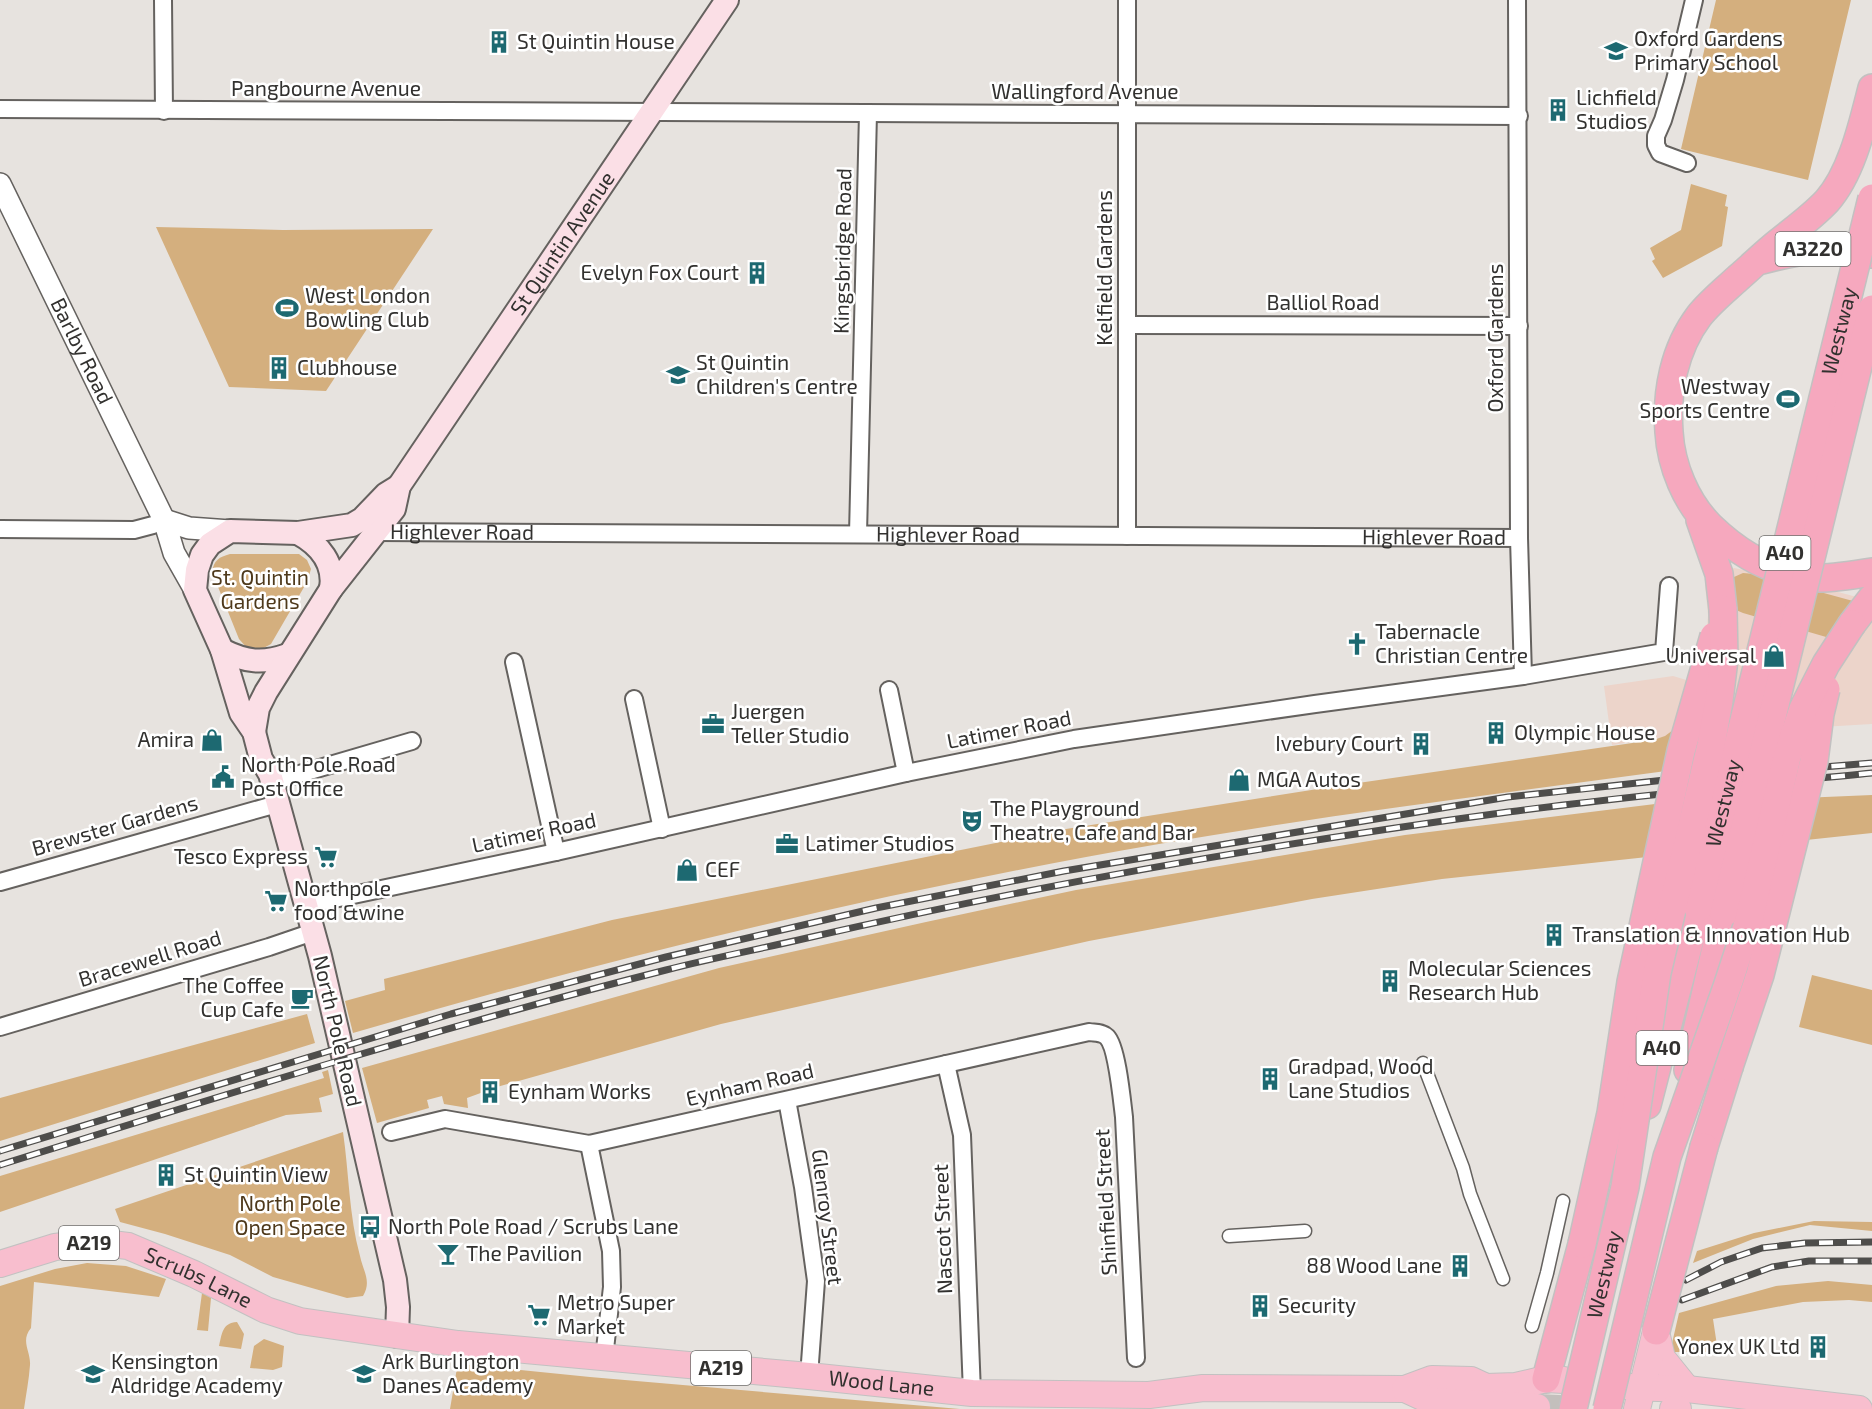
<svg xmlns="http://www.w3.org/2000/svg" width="1872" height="1409" viewBox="0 0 1872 1409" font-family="'Exo 2',sans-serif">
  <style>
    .industrial { fill: #ecd4ca }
    .green { fill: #d4af7e }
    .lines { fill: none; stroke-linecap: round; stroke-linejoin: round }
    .primary-tunnel { stroke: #c3bfbc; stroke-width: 26; stroke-dasharray: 26 13; stroke-linecap: butt }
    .pedestrian-casing { stroke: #65625f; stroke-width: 15 }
    .minor-casing { stroke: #65625f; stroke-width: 20 }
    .tertiary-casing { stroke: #65625f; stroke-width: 24 }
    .secondary-casing { stroke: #65625f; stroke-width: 26 }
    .primary-casing { stroke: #c2c1c1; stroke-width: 28 }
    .trunk-casing { stroke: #c2c1c1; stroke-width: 30 }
    .pedestrian { stroke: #fff; stroke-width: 12 }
    .minor { stroke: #fff; stroke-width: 16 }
    .tertiary { stroke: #fff; stroke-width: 21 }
    .secondary { stroke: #fbdfe6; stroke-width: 22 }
    .primary { stroke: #f8bece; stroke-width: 26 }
    .trunk { stroke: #f6a8be; stroke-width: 27 }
    .rail-casing { stroke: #4e4d4b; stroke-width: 7 }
    .rail { stroke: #fff; stroke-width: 4.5; stroke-dasharray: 14; stroke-linecap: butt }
    .trunk-bridge-casing { stroke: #c2c1c1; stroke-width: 30; stroke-linecap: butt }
    .trunk-bridge { stroke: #f6a8be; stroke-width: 27 }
    .labels { text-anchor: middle; stroke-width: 5; stroke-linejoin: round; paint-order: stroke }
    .shield { fill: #fff; stroke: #706f6d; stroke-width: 1.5 }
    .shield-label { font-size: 20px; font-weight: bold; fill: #32312f }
    .poi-label { font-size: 21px; fill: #32312f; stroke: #fff; text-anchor: start }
    .street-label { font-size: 21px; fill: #32312f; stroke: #fff }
    .park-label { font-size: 21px; fill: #4e391b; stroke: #fff }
  </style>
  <rect width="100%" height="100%" fill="#e7e3df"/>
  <path class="industrial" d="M 1734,568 L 1801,582 L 1853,596 L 1872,595 L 1872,724 L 1671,736 L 1612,745 L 1604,686 L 1673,676 L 1693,682 L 1706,643 L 1708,615 L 1705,585 Z"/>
  <path class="green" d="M 1716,0 L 1851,0 L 1808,180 L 1681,149 Z
    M 1691,184 L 1727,195 L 1725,206 L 1728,207 L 1722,246 L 1663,278 L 1652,261 L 1655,259 L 1650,248 L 1681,230 Z
    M 156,227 L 283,230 L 433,229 L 326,391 L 229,387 Z
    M 230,554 L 299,554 L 307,560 L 311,569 L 307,582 L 271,644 L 260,650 L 247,648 L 239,639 L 212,572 C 214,560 219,557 230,554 Z
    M 1743,573 L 1754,574 L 1853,601 L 1833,639 L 1743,613 L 1736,610 L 1729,587 L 1734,577 Z
    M 1677,727 L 1666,771 C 1497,794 1327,815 1159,844 C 887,891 617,956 353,1033 L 345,1001 L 385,990 L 384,979 L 612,920 L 1066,829 L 1324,788 L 1653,740 L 1665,736 Z
    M 1872,795 L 1872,833 L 1442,879 L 1312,899 L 1089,941 L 721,1024 L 497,1087 L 467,1098 L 468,1108 L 444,1104 L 442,1096 L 427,1100 L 429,1108 L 377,1123 L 362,1068 L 719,968 L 926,922 L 1076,890 L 1405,835 L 1655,804 Z
    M 1812,975 L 1872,990 L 1872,1045 L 1799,1027 Z
    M 307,1014 L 315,1043 L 0,1141 L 0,1098 Z
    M 328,1070 L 333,1094 L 319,1098 L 322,1112 L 286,1115 L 0,1212 L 0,1176 L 324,1078 L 322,1072 Z
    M 343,1132 C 349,1173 349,1216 360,1256 C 363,1271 372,1281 363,1296 L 347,1298 L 273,1277 L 230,1255 L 165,1234 L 120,1222 L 115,1209 Z
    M 1814,1221 L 1872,1222 L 1872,1231 L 1810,1225 L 1753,1239 L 1693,1263 L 1697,1251 L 1754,1233 Z
    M 87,1263 L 126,1266 L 166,1279 L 159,1297 L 34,1282 L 31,1328 C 20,1341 31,1351 30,1365 C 29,1380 26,1394 24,1409 L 0,1409 L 0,1286 L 55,1269 Z
    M 1828,1281 L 1872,1285 L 1872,1302 L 1849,1300 L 1803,1302 L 1713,1319 L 1718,1352 L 1670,1352 L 1679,1313 L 1776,1286 Z
    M 202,1293 L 211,1298 L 208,1331 L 197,1330 Z
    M 237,1322 L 244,1334 L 241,1349 L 219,1346 C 222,1334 222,1323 237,1322 Z
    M 264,1339 L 284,1346 L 282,1367 L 273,1370 L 250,1368 L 254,1346 Z
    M 461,1364 L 590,1377 L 960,1409 L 450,1409 L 457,1368 L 460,1368 Z"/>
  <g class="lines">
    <path class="primary-tunnel" d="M 1537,1407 L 1578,1409"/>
    <g class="pedestrian-casing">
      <path id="pedestrian" d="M 1423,1063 L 1463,1168 L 1470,1194 L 1503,1279
        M 1229,1236 L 1305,1231
        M 1532,1326 L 1547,1273 L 1563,1201"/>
    </g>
    <g class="minor-casing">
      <g id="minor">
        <path d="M 163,0 L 164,111"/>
        <path d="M 1127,0 L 1127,536"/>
        <path d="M 1517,0 L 1519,538 L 1523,676"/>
        <path d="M 0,109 L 1519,116"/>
        <path d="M 1687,163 L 1660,153 L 1656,145 L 1656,136 L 1663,120 L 1675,80 L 1694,0"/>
        <path d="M 1127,325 L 1519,326"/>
        <path d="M 0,529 L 134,530 L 153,525 L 164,520"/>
        <path id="s1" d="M 376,532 L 1519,538"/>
        <path d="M 858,534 L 868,113"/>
        <path d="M 514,662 L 556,852"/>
        <path d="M 889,690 L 906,773"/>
        <path d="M 634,699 L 662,829"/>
        <path d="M 272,782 L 412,741"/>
        <path d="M 0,882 L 277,804"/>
        <path d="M 306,905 L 556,852 L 906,773 L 1074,739 L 1315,704 L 1523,676 L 1664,652 L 1669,586"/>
        <path d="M 0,1027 L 269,947 L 313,932"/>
        <path d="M 946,1064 L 962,1135 L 972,1393"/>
        <path d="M 787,1100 L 803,1187 L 816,1281 L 809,1376"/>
        <path d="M 391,1132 L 445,1119 L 589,1144 L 1089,1032 C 1095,1033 1102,1032 1107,1037 C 1117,1047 1122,1101 1124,1117 L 1136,1358"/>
        <path d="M 589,1144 L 611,1251 L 612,1287 L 604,1358"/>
      </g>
    </g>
    <g class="tertiary-casing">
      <g id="tertiary">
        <path id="s2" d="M 0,184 L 164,520 L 174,553 L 195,590"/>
        <path d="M 164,520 L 189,528 L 230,531"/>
      </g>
    </g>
    <g class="secondary-casing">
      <g id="secondary">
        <path d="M 298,533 C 320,545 335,564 331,589"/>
        <path d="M 222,650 C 246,662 262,664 288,655"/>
        <path id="s3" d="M 254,732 L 258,708 L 266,692 L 331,589 L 394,509 L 399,486 L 727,0"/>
        <path d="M 397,1336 L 398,1307 L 395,1280 L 320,956 L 270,774 L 261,759 L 254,732 L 241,713 L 222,650 L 195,590 L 197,570 L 202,555 L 210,544 L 230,531 L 298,533 L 352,525 L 362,519 L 386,494 L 399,486"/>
      </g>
    </g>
    <g class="primary-casing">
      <g id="primary">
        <path id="s4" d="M 0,1264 L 55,1247 L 95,1242 L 128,1246 L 194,1274 L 266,1310 L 300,1321 L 458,1344 L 809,1376 L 972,1393 L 1149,1395 L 1203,1388 L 1405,1389 L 1432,1379 L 1471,1380 L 1486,1387 L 1516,1386 L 1546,1379 L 1564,1380"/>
        <path d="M 1656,1332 L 1662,1358 L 1687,1389"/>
        <path d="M 1630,1387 L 1687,1389 L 1859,1409"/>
        <path d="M 1405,1389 L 1431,1401 L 1537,1407"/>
        <path d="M 1637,1409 L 1656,1331"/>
        <path d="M 1673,1409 L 1678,1409"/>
      </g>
    </g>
    <g class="trunk-casing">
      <path id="trunk" d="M 1872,88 C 1863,123 1852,173 1827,201 C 1813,216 1795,229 1779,242 C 1765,253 1752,266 1738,278 C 1725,290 1710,302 1699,316 C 1674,349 1666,392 1669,432 C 1671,466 1686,502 1710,526 C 1735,550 1761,567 1796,574 C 1803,575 1811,578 1818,578 C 1836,578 1854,575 1872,572
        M 1762,260 C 1799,250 1834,244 1872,254
        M 1700,520 L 1719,574 L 1723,609
        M 1852,624 L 1872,598
        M 1688,1070 L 1724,913
        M 1647,1105 L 1698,908
        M 1704,1147 L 1729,1067
        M 1546,1379 L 1582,1244"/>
    </g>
    <use href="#pedestrian" class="pedestrian"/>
    <use href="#minor" class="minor"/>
    <use href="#tertiary" class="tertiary"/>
    <use href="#secondary" class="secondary"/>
    <use href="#primary" class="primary"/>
    <use href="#trunk" class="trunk"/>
    <g class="rail-casing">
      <path id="rail" d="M 0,1151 L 451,1014 L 666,957 L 876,908 L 1064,871 L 1508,797 L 1665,780 L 1872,763
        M 0,1165 C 220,1096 441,1027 666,970 C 712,958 760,949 807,938 C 1038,885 1272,844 1508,812 C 1629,796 1751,785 1872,773
        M 1686,1280 L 1721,1262 L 1762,1248 L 1805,1243 L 1872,1242
        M 1682,1300 L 1772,1267 L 1809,1261 L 1872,1261"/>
    </g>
    <use href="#rail" class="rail"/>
    <g class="trunk-bridge-casing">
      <g id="trunk-bridge">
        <path id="s5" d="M 1698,908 L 1872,198"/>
        <path d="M 1724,913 L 1872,309"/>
        <path d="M 1729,1067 L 1760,975 L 1814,761 L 1820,714 L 1826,689"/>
        <path d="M 1582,1244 L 1611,1113 L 1631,982 L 1681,751 L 1714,636"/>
        <path d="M 1656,1331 L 1704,1147"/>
        <path id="s6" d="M 1573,1409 L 1625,1187 L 1657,973 L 1711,745 L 1719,701 L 1724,659 L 1723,609"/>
        <path d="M 1607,1409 L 1667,1157 L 1728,984 L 1749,920 L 1787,757 L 1803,709 L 1826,664 L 1852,624"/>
      </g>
    </g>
    <use href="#trunk-bridge" class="trunk-bridge"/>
  </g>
  <defs>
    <g id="building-bare" transform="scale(1.8)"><path d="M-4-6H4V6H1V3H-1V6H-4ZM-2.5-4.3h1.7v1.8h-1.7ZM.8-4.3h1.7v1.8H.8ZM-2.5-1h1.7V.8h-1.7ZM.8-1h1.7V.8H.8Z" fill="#1d6971" stroke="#fff" stroke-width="2.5" paint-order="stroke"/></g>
    <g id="school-bare" transform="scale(1.8)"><path d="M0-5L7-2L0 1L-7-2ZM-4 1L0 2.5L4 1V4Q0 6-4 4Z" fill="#1d6971" stroke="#fff" stroke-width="2.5" paint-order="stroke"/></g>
    <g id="stadium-bare" transform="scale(1.8)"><path d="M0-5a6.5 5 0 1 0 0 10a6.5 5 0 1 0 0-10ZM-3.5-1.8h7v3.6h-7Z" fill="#1d6971" stroke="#fff" stroke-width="2.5" paint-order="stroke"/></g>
    <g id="church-bare" transform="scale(1.8)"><path d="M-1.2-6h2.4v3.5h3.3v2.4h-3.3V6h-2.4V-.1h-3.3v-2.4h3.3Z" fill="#1d6971" stroke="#fff" stroke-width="2.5" paint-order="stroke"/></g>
    <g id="shop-bare" transform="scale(1.8)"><path d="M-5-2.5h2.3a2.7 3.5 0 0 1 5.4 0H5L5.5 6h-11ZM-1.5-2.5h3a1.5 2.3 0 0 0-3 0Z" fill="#1d6971" stroke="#fff" stroke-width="2.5" paint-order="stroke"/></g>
    <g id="office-bare" transform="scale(1.8)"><path d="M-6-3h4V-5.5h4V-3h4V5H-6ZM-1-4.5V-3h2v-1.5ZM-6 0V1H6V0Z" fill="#1d6971" stroke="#fff" stroke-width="2.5" paint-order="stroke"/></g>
    <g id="civic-bare" transform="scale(1.8)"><path d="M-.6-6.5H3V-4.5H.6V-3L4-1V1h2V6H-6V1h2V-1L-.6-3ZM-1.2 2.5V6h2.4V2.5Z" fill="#1d6971" stroke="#fff" stroke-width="2.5" paint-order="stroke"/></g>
    <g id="theatre-bare" transform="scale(1.8)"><path d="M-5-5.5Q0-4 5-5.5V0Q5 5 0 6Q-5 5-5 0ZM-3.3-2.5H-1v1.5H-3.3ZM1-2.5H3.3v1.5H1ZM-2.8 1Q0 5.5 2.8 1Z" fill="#1d6971" stroke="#fff" stroke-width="2.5" paint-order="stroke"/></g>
    <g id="supermarket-bare" transform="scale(1.8)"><path d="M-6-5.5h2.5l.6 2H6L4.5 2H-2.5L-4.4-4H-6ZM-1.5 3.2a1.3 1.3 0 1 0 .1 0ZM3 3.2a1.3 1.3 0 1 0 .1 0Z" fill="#1d6971" stroke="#fff" stroke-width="2.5" paint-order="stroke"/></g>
    <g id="cafe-bare" transform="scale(1.8)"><path d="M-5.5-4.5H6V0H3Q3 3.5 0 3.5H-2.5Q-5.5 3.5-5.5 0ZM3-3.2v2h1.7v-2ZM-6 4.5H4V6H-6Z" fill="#1d6971" stroke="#fff" stroke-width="2.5" paint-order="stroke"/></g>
    <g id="bus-bare" transform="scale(1.8)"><path d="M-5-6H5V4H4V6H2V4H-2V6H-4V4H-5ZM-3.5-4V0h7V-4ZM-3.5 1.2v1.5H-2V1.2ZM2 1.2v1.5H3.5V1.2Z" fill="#1d6971" stroke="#fff" stroke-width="2.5" paint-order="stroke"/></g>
    <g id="bar-bare" transform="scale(1.8)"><path d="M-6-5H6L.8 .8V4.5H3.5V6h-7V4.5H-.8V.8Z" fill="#1d6971" stroke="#fff" stroke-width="2.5" paint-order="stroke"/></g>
  </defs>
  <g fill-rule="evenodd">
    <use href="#building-bare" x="499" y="42"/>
    <use href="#school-bare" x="1616" y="51"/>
    <use href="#building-bare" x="1558" y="110"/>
    <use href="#building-bare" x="757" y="273"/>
    <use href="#stadium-bare" x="287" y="308"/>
    <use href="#building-bare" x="279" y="368"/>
    <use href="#school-bare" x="678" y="375"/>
    <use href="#stadium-bare" x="1788" y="399"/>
    <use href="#church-bare" x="1357" y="644"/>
    <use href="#shop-bare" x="1774" y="656"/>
    <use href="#office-bare" x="713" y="724"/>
    <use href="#building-bare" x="1496" y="733"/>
    <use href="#shop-bare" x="212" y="740"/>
    <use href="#building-bare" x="1421" y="744"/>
    <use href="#civic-bare" x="223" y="777"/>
    <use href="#shop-bare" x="1239" y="780"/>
    <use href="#theatre-bare" x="972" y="821"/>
    <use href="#office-bare" x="787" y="844"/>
    <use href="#supermarket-bare" x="326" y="857"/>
    <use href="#shop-bare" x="687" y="870"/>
    <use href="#supermarket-bare" x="276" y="901"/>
    <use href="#building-bare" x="1554" y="935"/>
    <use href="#building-bare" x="1390" y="981"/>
    <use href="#cafe-bare" x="302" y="998"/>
    <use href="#building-bare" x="1270" y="1079"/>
    <use href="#building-bare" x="490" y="1092"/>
    <use href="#building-bare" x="166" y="1175"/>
    <use href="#bus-bare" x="370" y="1227"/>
    <use href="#bar-bare" x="448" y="1254"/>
    <use href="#building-bare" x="1460" y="1266"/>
    <use href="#building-bare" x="1260" y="1306"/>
    <use href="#supermarket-bare" x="539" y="1315"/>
    <use href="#building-bare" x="1818" y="1347"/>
    <use href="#school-bare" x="93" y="1374"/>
    <use href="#school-bare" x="364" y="1374"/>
  </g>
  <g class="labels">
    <g class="shield">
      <rect x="1775.5" y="232" width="75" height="34" rx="4.5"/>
      <rect x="1759.5" y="536" width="51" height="34" rx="4.5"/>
      <rect x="1636.5" y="1031" width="51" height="34" rx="4.5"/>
      <rect x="59" y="1226" width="60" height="34" rx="4.5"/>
      <rect x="691" y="1351" width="60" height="34" rx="4.5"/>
    </g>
    <g class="shield-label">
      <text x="1813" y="256">A3220</text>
      <text x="1785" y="560">A40</text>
      <text x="1662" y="1055">A40</text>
      <text x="89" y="1250">A219</text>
      <text x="721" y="1375">A219</text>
    </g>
    <g class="poi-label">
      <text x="1634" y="46">Oxford Gardens<tspan x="1634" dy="24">Primary School</tspan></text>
      <text x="517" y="49">St Quintin House</text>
      <text x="1576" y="105">Lichfield<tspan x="1576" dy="24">Studios</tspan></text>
      <text x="739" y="280" text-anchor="end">Evelyn Fox Court</text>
      <text x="305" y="303">West London<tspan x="305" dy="24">Bowling Club</tspan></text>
      <text x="696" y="370">St Quintin<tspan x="696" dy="24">Children's Centre</tspan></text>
      <text x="297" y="375">Clubhouse</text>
      <text x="1770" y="394" text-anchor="end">Westway<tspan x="1770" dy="24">Sports Centre</tspan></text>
      <text x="1375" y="639">Tabernacle<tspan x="1375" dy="24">Christian Centre</tspan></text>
      <text x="1756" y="663" text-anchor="end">Universal</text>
      <text x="731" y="719">Juergen<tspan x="731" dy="24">Teller Studio</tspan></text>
      <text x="1514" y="740">Olympic House</text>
      <text x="194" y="747" text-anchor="end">Amira</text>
      <text x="1403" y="751" text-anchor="end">Ivebury Court</text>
      <text x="241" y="772">North Pole Road<tspan x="241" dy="24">Post Office</tspan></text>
      <text x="1257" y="787">MGA Autos</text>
      <text x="990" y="816">The Playground<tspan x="990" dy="24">Theatre, Cafe and Bar</tspan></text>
      <text x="805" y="851">Latimer Studios</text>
      <text x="308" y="864" text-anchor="end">Tesco Express</text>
      <text x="705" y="877">CEF</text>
      <text x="294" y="896">Northpole<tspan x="294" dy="24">food &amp;wine</tspan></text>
      <text x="1572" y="942">Translation &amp; Innovation Hub</text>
      <text x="1408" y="976">Molecular Sciences<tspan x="1408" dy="24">Research Hub</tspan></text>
      <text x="284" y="993" text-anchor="end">The Coffee<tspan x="284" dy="24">Cup Cafe</tspan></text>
      <text x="1288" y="1074">Gradpad, Wood<tspan x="1288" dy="24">Lane Studios</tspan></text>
      <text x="508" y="1099">Eynham Works</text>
      <text x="184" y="1182">St Quintin View</text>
      <text x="388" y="1234">North Pole Road / Scrubs Lane</text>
      <text x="466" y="1261">The Pavilion</text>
      <text x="1442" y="1273" text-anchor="end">88 Wood Lane</text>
      <text x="557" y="1310">Metro Super<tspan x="557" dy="24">Market</tspan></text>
      <text x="1278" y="1313">Security</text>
      <text x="1800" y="1354" text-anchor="end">Yonex UK Ltd</text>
      <text x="111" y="1369">Kensington<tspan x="111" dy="24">Aldridge Academy</tspan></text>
      <text x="382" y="1369">Ark Burlington<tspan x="382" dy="24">Danes Academy</tspan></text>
    </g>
    <g class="street-label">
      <text x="326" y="96">Pangbourne Avenue</text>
      <text x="1085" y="99">Wallingford Avenue</text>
      <text dy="7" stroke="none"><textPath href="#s3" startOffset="582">St Quintin Avenue</textPath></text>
      <text transform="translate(843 251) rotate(-89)" y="7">Kingsbridge Road</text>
      <text transform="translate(1105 268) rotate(-90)" y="7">Kelfield Gardens</text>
      <text x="1323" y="310">Balliol Road</text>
      <text dy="7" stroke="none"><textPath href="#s5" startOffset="594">Westway</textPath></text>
      <text transform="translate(1496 338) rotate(-90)" y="7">Oxford Gardens</text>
      <text dy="7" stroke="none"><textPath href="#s2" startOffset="186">Barlby Road</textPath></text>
      <text dy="7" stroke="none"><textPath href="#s1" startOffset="86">Highlever Road</textPath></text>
      <text dy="7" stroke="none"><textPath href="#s1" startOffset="572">Highlever Road</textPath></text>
      <text dy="7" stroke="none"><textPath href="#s1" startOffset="1058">Highlever Road</textPath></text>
      <text transform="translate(1009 730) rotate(-11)" y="7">Latimer Road</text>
      <text dy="7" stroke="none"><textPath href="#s5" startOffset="108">Westway</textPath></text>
      <text transform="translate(115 826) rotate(-16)" y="7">Brewster Gardens</text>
      <text transform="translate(534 833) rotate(-12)" y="7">Latimer Road</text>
      <text transform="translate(150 959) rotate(-17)" y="7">Bracewell Road</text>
      <text transform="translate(337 1031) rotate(77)" y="7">North Pole Road</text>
      <text transform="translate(750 1085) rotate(-13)" y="7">Eynham Road</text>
      <text transform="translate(1106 1202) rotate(-93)" y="7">Shinfield Street</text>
      <text transform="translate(827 1217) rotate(83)" y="7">Glenroy Street</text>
      <text transform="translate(943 1229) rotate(-92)" y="7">Nascot Street</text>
      <text dy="7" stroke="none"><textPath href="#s6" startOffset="138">Westway</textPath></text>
      <text dy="7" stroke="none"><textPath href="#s4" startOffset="208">Scrubs Lane</textPath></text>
      <text dy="7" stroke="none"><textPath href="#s4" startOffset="904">Wood Lane</textPath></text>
    </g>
    <g class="park-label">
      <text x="260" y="585">St. Quintin<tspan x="260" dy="24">Gardens</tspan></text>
      <text x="290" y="1211">North Pole<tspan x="290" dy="24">Open Space</tspan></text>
    </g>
  </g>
</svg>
